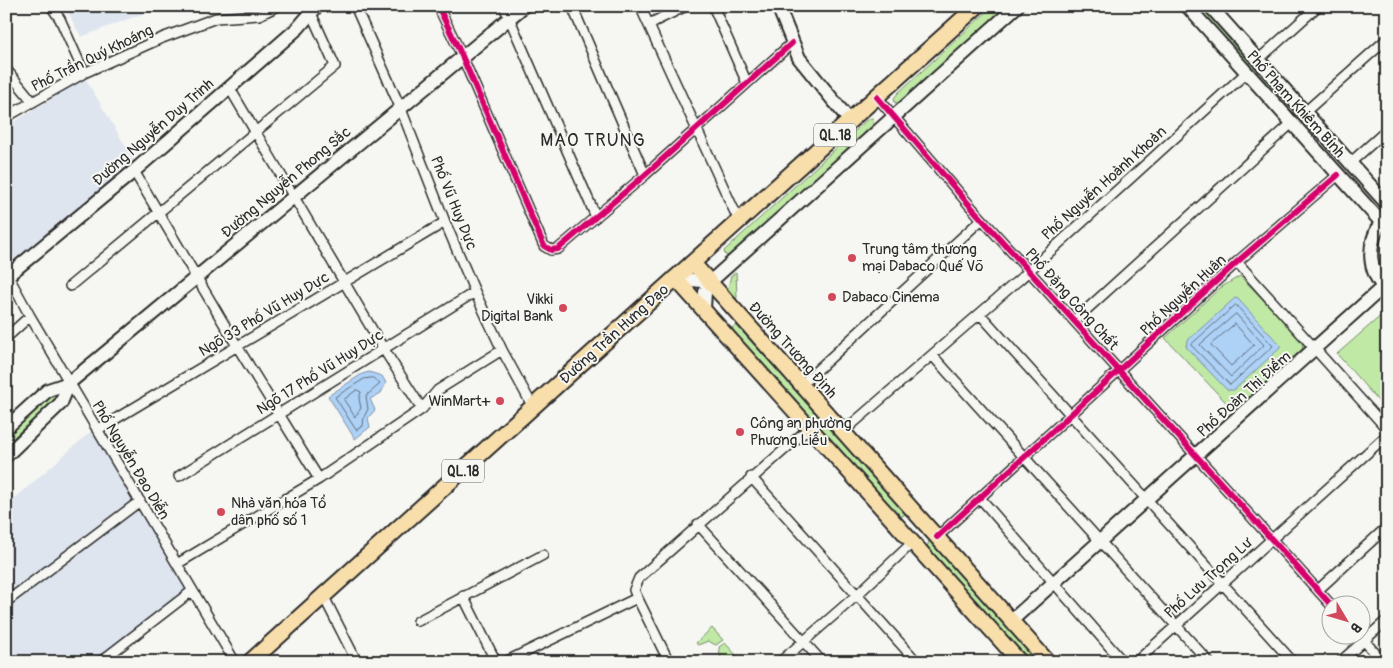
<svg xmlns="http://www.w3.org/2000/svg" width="1393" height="668" viewBox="0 0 1393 668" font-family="Pangolin,sans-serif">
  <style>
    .built { fill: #dee5ef }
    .green { fill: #bfe9a5; stroke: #758a68 }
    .water { fill: #aed1f6; stroke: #7a8fa5 }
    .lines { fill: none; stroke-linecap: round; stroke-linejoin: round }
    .shore { stroke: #5f6d7c; stroke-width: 1 }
    .street-casing { stroke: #2b2b2b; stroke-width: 12 }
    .secondary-casing { stroke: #2b2b2b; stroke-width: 16 }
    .primary-casing { stroke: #2b2b2b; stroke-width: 18 }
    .highway-casing { stroke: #2b2b2b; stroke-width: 19 }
    .street { stroke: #f6f6f2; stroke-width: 9 }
    .secondary { stroke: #f6f6f2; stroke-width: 12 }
    .primary { stroke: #f8deab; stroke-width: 14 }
    .highway { stroke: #f8deab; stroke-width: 15 }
    .cycleway-casing { stroke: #f6f6f2; stroke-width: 9 }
    .cycleway { stroke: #d6006c; stroke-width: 6 }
    .poi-dot { fill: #d1495b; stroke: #f6f6f2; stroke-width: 2 }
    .labels { text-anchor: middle; stroke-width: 4; stroke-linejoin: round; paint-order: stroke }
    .shield { fill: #f6f6f2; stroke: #686867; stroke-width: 1 }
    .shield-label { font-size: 14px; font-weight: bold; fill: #2b2b2b }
    .street-label { font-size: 15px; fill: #2b2b2b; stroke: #f6f6f2 }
    .poi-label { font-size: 15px; fill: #2b2b2b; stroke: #f6f6f2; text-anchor: start }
    .quarter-label { font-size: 18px; letter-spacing: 1px; fill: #2b2b2b; stroke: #f6f6f2 }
  </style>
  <rect width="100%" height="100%" fill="#f6f6f2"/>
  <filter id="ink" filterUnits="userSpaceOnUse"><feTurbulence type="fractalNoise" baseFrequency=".02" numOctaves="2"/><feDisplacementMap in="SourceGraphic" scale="10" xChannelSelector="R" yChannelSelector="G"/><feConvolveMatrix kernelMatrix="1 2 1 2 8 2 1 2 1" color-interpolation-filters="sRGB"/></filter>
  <g filter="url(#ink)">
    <path class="built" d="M 65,6 L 162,6 L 81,37 Z
      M 85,78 L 135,162 L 15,259 L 6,248 L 6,127 Z
      M 95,428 L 189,586 L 93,662 L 6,662 L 6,506 Z"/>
    <path class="green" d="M 993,6 L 1008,6 L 902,102 L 895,103 L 894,98 L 898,93 Z
      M 1193,6 L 1200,6 L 1373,203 L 1372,204 Z
      M 872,118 L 874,119 L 872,126 L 730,256 L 725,255 L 724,251 L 868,119 Z
      M 736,272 L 737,298 L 734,301 L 727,291 L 731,276 Z
      M 1240,276 L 1300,337 L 1303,346 L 1301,354 L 1236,413 L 1165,338 L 1220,288 Z
      M 1384,313 L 1387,316 L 1387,411 L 1337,354 Z
      M 736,325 L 906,512 L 904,515 L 899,517 L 897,514 L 734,332 L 732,328 Z
      M 52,393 L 57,396 L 56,399 L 6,444 L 6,435 Z
      M 929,541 L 932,541 L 1040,662 L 1030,662 L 930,551 L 927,547 Z
      M 712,628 L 723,640 L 716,645 L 708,641 L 698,645 L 696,643 Z
      M 725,643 L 737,656 L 735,662 L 721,662 L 719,647 Z"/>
    <path class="water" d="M 1235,298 L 1238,299 L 1280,345 L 1280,348 L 1234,390 L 1227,390 L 1186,347 L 1187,341 Z
      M 369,372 L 382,376 L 386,383 L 381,393 L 370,399 L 375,410 L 368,418 L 370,427 L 355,439 L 328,396 L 362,374 Z"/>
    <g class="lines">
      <path class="shore" d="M 1236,305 L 1273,346 L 1230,385 L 1191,345 Z
        M 1236,314 L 1264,345 L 1231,377 L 1200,345 Z
        M 1235,324 L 1254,345 L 1231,366 L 1211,345 Z
        M 373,378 L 380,384 L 366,396 L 368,409 L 364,417 L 363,426 L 356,430 L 335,397 L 364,379 Z
        M 357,390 L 361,392 L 359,399 L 361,408 L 355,417 L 344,400 Z"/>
      <g class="street-casing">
        <path id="street" d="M 51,6 L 60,19 L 84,73
          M 355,6 L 401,109 L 445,222 L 475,292 L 502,350 L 533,407
          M 438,6 L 462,56 L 544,246 L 551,250 L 558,249 L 645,175 L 792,43
          M 504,6 L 596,217
          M 572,6 L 645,175
          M 640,6 L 739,221
          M 713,6 L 747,83
          M 649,24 L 686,6
          M 1258,60 L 1318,6
          M 6,69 L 33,102
          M 229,87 L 383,348 L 422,409
          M 877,97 L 972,208 L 1332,606
          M 1305,112 L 1387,39
          M 6,117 L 84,73 L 162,38 L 216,18 L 259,15 L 278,6
          M 1350,163 L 1387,130
          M 134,171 L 237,346 L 319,479
          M 1237,262 L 1387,429
          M 6,272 L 30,316 L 235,662
          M 70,286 L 335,66 L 311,13
          M 980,314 L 1293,662
          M 1075,320 L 1292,123
          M 6,338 L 30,316
          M 932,355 L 1209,662
          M 802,384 L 982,219
          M 97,430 L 445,222
          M 844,431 L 1021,278 L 1246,73
          M 179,476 L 475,292
          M 751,477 L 917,662
          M 981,499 L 1123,662
          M 698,524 L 822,662
          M 937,537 L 1237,262 L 1338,175
          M 177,564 L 319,479 L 422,409 L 438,390 L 502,350
          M 1318,590 L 1387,527
          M 463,596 L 496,662
          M 324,597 L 357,662
          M 6,602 L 140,501
          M 418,621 L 543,555
          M 1360,636 L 1383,662
          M 100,662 L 192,591
          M 505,662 L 637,598
          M 669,662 L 636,595 L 634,590 L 639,578 L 809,428
          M 780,662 L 857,595 L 912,543
          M 1136,662 L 1387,435
          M 1340,662 L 1387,620"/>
      </g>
      <g class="secondary-casing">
        <path id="secondary" d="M 778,6 L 799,58 L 850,121
          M 1187,6 L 1381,222 C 1367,245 1367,271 1387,291
          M 1210,6 L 1387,204
          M 6,277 L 134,171 L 298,28 L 317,6
          M 675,278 L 710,282
          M 704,309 L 705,292 L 710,282 L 1017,6
          M 6,428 L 48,390 L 69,383 L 524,6
          M 6,456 L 61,403 L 69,383
          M 1011,621 L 1383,287"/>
      </g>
      <g class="primary-casing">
        <path id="primary" d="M 693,263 L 1048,662
          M 675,278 L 1020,662"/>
      </g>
      <g class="highway-casing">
        <path id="highway" d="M 250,662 L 977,6"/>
      </g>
      <use href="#street" class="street"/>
      <use href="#secondary" class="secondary"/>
      <use href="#primary" class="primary"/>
      <use href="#highway" class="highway"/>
      <g class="cycleway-casing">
        <path id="cycleway" d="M 438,6 L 462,56 L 544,246 L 551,250 L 558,249 L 645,175 L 792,43
          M 877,97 L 972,208 L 1332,606
          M 937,537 L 1237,262 L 1338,175"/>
      </g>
      <use href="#cycleway" class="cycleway"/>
    </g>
  </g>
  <g class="poi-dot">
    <circle cx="852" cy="258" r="5"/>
    <circle cx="832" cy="297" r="5"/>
    <circle cx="563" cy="308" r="5"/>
    <circle cx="500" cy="401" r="5"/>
    <circle cx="740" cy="432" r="5"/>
    <circle cx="221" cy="512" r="5"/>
  </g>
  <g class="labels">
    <g class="shield">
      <rect x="814" y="123.5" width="42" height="23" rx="4"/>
      <rect x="442" y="459.5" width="42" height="23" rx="4"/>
    </g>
    <g class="shield-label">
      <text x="835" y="140">QL.18</text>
      <text x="463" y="476">QL.18</text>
    </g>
    <g class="street-label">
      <text transform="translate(92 58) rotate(-26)" y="5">Phố Trần Quý Khoáng</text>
      <text transform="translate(1296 104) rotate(48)" y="5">Phố Phạm Khiêm Bính</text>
      <text transform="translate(153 132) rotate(-41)" y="5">Đường Nguyễn Duy Trinh</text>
      <text transform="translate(286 182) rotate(-40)" y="5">Đường Nguyễn Phong Sắc</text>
      <text transform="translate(1104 183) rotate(-42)" y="5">Phố Nguyễn Hoành Khoản</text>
      <text transform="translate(454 203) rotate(68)" y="5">Phố Vũ Huy Dực</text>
      <text transform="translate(1183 295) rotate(-43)" y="5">Phố Nguyễn Huân</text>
      <text transform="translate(1072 299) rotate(48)" y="5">Phố Đặng Công Chất</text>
      <text transform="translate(264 314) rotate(-31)" y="5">Ngõ 33 Phố Vũ Huy Dực</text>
      <text transform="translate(614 334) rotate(-42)" y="5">Đường Trần Hưng Đạo</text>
      <text transform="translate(793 350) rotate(48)" y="5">Đường Trương Định</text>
      <text transform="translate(320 372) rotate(-32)" y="5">Ngõ 17 Phố Vũ Huy Dực</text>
      <text transform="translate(1244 394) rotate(-42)" y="5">Phố Đoàn Thị Điểm</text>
      <text transform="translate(131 460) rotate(59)" y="5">Phố Nguyễn Đạo Diễn</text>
      <text transform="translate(1208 578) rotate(-42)" y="5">Phố Lưu Trọng Lư</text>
    </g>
    <g class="poi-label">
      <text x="862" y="254">Trung tâm thương<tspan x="862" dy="17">mại Dabaco Quế Võ</tspan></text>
      <text x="842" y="302">Dabaco Cinema</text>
      <text x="553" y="304" text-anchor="end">Vikki<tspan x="553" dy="17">Digital Bank</tspan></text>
      <text x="490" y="406" text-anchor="end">WinMart+</text>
      <text x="750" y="428">Công an phường<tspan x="750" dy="17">Phương Liễu</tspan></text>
      <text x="231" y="508">Nhà văn hóa Tổ<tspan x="231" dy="17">dân phố số 1</tspan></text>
    </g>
    <g class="quarter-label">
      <text x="593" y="146">MAO TRUNG</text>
    </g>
  </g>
  <rect width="1393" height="668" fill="none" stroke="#f6f6f2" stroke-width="25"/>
  <rect x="12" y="12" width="1368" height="643" fill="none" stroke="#2b2b2b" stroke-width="2" filter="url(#ink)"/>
  <g transform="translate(1346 620) rotate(128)"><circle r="24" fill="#f6f6f2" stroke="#a5a5a2"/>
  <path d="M0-4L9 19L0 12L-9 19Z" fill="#d1495b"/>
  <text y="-8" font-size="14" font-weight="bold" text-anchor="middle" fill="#2b2b2b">B</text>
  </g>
</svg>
